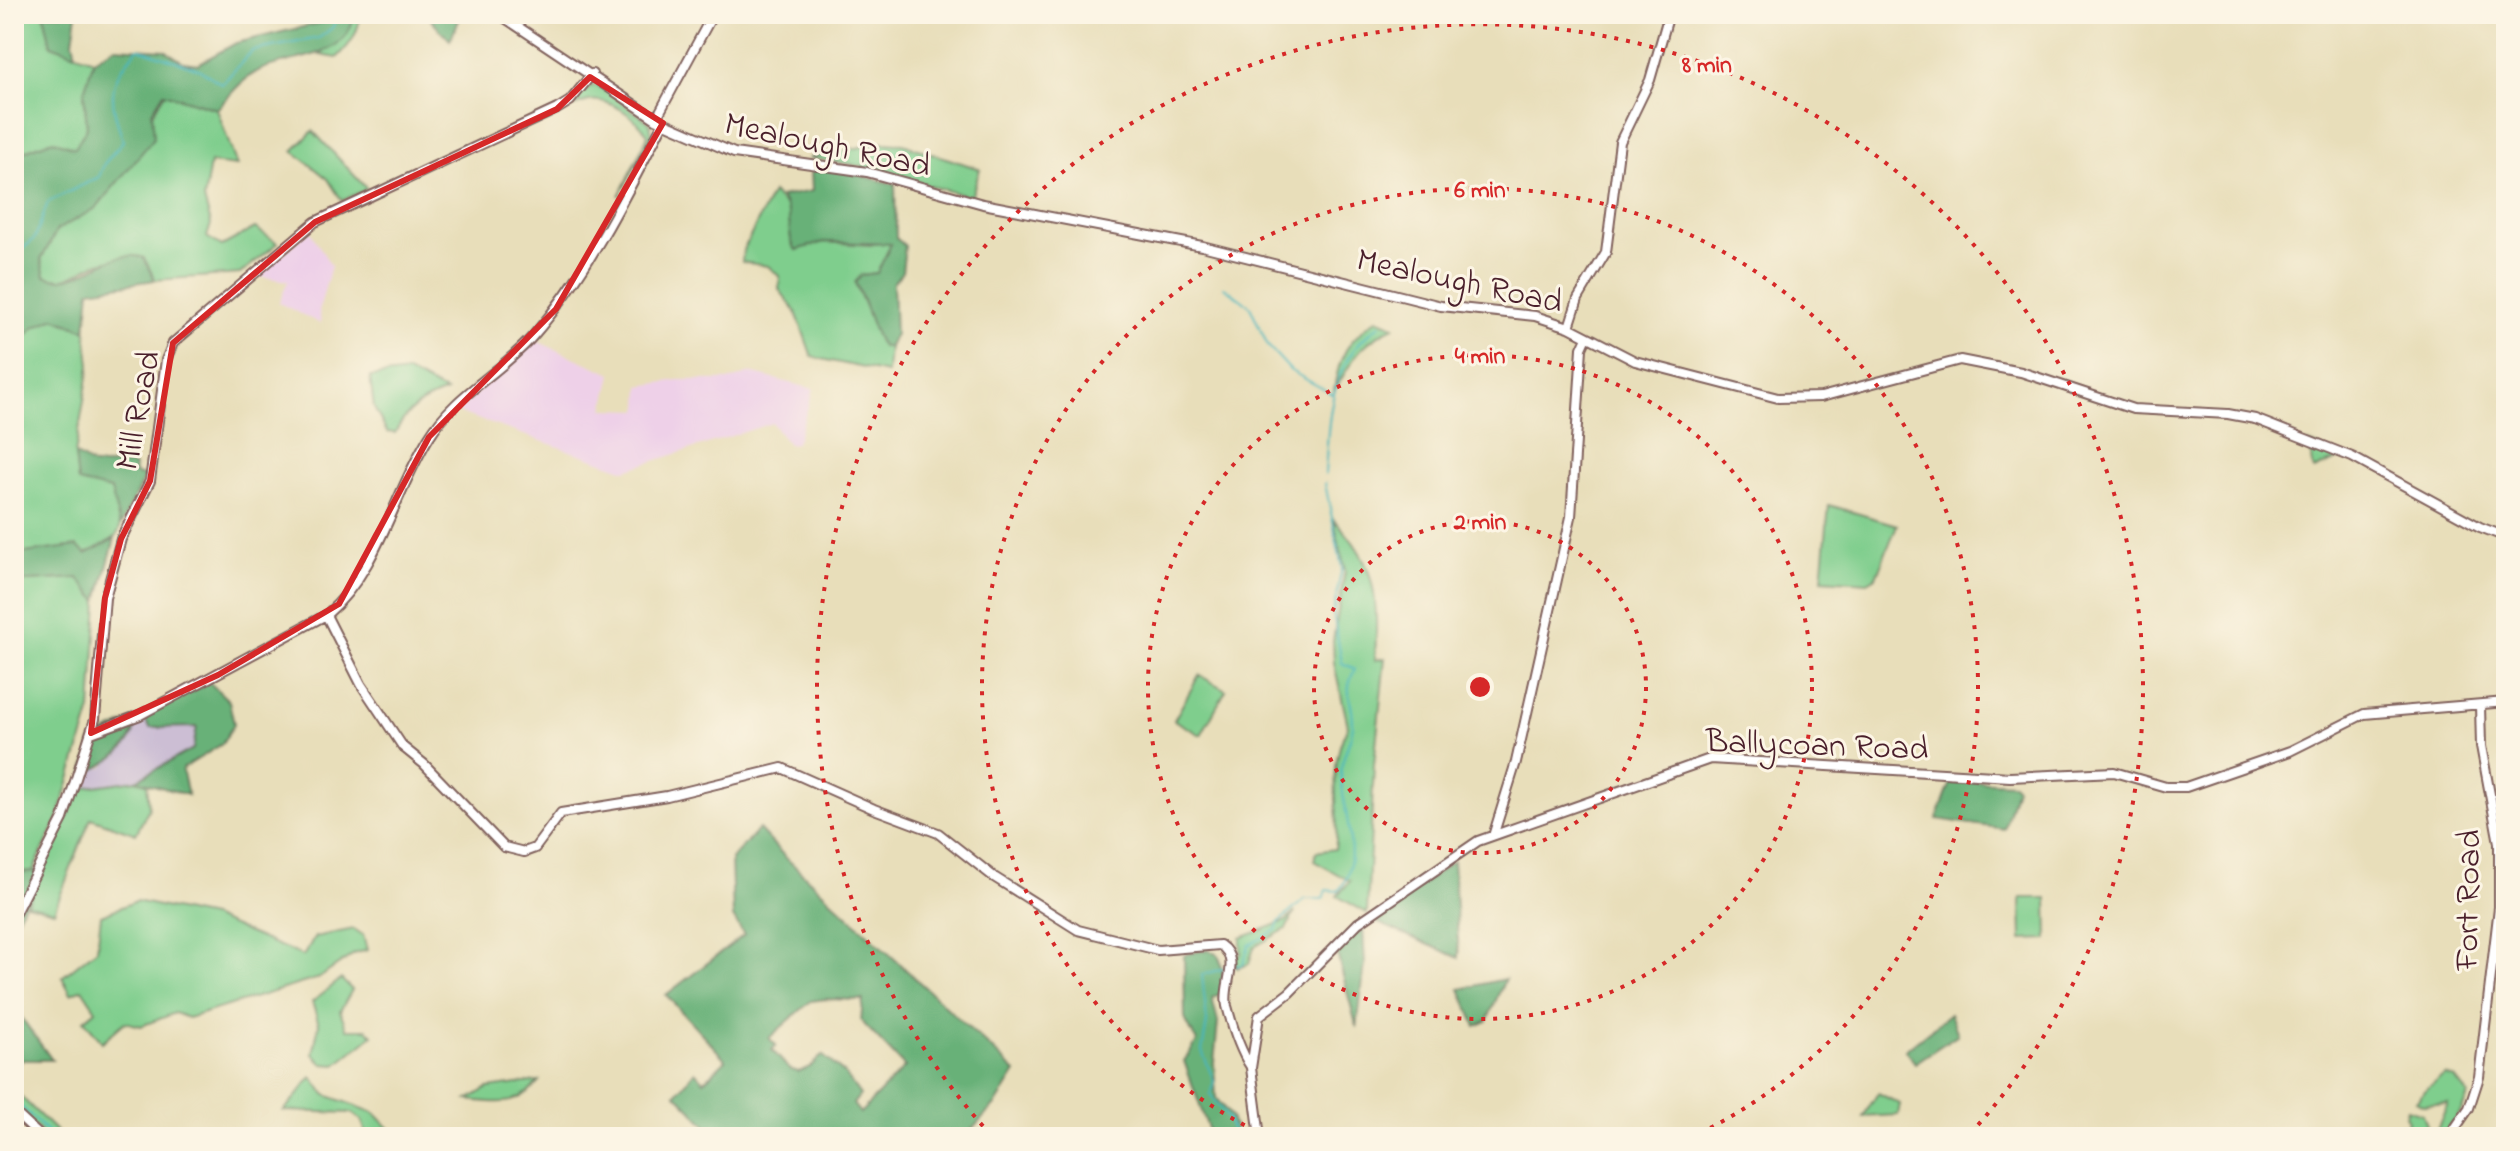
<svg xmlns="http://www.w3.org/2000/svg" width="2520" height="1151" viewBox="0 0 2520 1151" font-family="'Indie Flower',sans-serif">
  <style>
    .built { fill: #eed0e8 }
    .industrial { fill: #ccbed4 }
    .green { fill: #7fce8d; stroke: #64765c; stroke-width: 2 }
    .forest { fill: #67b178; stroke: #586852; stroke-width: 2; fill-rule: evenodd }
    .lines { fill: none; stroke-linecap: round; stroke-linejoin: round }
    .stream { stroke: #46b6bd; stroke-width: 2 }
    .minor-casing { stroke: #81625d; stroke-width: 12 }
    .minor { stroke: #fff; stroke-width: 8 }
    .marked { fill: none; stroke: #d62828; stroke-width: 6; stroke-linejoin: round }
    .ring { fill: none; stroke: #d62828; stroke-width: 4; stroke-dasharray: 4 8 }
    .labels { text-anchor: middle; stroke-width: 6; stroke-linejoin: round; paint-order: stroke }
    .street-label { font-size: 34px; fill: #4a1f2b; stroke: #fcf5e5 }
    .centre { fill: #d62828; stroke: #fcf5e5; stroke-width: 4 }
    .ring-label { font-size: 24px; text-anchor: middle; font-weight: bold; fill: #d62828; stroke: #fcf5e5; stroke-width: 6; stroke-linejoin: round; paint-order: stroke }
  </style>
  <rect width="100%" height="100%" fill="#fcf5e5"/>
  <filter id="ink" filterUnits="userSpaceOnUse"><feTurbulence type="fractalNoise" baseFrequency=".0125" numOctaves="2"/><feDisplacementMap in="SourceGraphic" scale="16" xChannelSelector="R" yChannelSelector="G"/><feConvolveMatrix kernelMatrix="1 2 1 2 8 2 1 2 1" color-interpolation-filters="sRGB"/></filter>
  <filter id="wash" filterUnits="userSpaceOnUse"><feTurbulence type="fractalNoise" baseFrequency=".006" numOctaves="4" result="noise"/><feDisplacementMap in="SourceGraphic" scale="32" xChannelSelector="R" yChannelSelector="G"/><feGaussianBlur stdDeviation="1.8" result="paint"/><feColorMatrix in="noise" values="0 0 0 0 0 0 0 0 0 0 0 0 0 0 0 0 0 1.4 0 .05"/><feComposite in="paint" operator="in"/></filter>
  <g filter="url(#wash)">
    <rect width="100%" height="100%" fill="#e8deba"/>
    <path class="built" d="M 310,231 L 331,266 L 319,310 L 321,324 L 279,303 L 288,281 L 257,276 Z
      M 534,340 L 612,374 L 604,409 L 639,410 L 640,386 L 678,380 L 731,380 L 750,373 L 814,389 L 796,443 L 788,444 L 772,423 L 626,470 L 457,412 Z"/>
    <path class="industrial" d="M 145,717 L 151,728 L 197,727 L 193,749 L 136,780 L 81,788 L 84,773 L 104,767 L 136,728 L 135,722 Z"/>
    <path class="green" d="M 14,14 L 44,14 L 52,45 L 94,60 L 84,91 L 87,127 L 75,148 L 53,140 L 14,155 Z
      M 354,14 L 360,14 C 359,33 350,45 337,58 L 320,55 L 342,39 Z
      M 591,86 L 599,86 L 650,123 L 652,134 L 619,196 L 648,135 C 638,119 610,97 589,101 C 579,103 568,110 558,114 Z
      M 165,93 L 217,109 L 237,166 L 210,163 L 204,199 L 211,224 L 207,237 L 222,246 L 255,228 L 278,243 L 240,274 L 155,280 L 144,258 C 130,260 113,259 99,263 C 78,269 69,286 45,276 L 41,260 L 45,247 L 57,230 L 96,208 Z
      M 313,131 L 367,189 L 342,201 L 328,179 L 293,151 Z
      M 880,143 L 903,144 L 980,169 L 971,197 L 850,164 L 809,158 Z
      M 772,193 L 790,210 L 792,244 L 796,250 L 824,242 L 870,245 L 887,241 L 892,244 L 877,273 L 861,275 L 855,283 L 882,347 L 889,347 L 887,373 L 812,357 L 796,312 L 779,289 L 780,277 L 768,266 L 742,262 L 743,251 Z
      M 55,318 L 86,330 L 90,365 L 75,454 L 78,481 L 111,490 C 114,500 120,516 120,527 C 117,553 36,567 14,573 L 14,346 L 35,327 Z
      M 1377,319 L 1394,326 C 1355,347 1356,356 1334,391 C 1338,357 1348,339 1377,319 Z
      M 407,372 L 446,392 C 422,401 407,409 395,433 L 387,432 L 374,408 L 370,377 Z
      M 2308,443 L 2343,457 L 2314,470 Z
      M 1829,505 L 1897,525 L 1876,577 L 1868,582 L 1822,579 Z
      M 1334,520 C 1378,563 1378,600 1375,660 L 1385,658 L 1374,765 L 1367,913 L 1337,896 L 1350,881 L 1314,861 L 1316,852 L 1335,849 C 1342,803 1325,771 1348,726 L 1334,663 L 1333,641 L 1345,571 Z
      M 78,578 L 98,601 L 91,710 L 58,819 L 33,871 L 14,873 L 14,582 Z
      M 1199,675 L 1226,690 L 1201,735 L 1174,720 Z
      M 136,780 L 147,783 L 149,808 L 136,834 L 91,818 L 54,911 L 27,904 L 81,788 Z
      M 2021,898 L 2047,898 L 2048,939 L 2022,940 Z
      M 136,901 L 211,917 L 303,956 L 315,937 L 354,929 L 363,935 L 367,950 L 354,954 L 319,978 L 188,1018 L 175,1013 L 141,1026 L 125,1022 L 102,1042 L 84,1020 L 96,1010 L 82,989 L 71,994 L 62,977 L 97,949 L 101,915 Z
      M 1295,912 L 1286,929 L 1254,947 L 1249,964 L 1237,968 L 1233,959 L 1241,954 L 1241,938 L 1286,921 Z
      M 341,979 L 352,990 L 340,1011 L 347,1029 L 367,1029 L 373,1035 L 336,1065 L 323,1064 L 313,1054 L 319,1024 L 312,1002 Z
      M 2445,1075 L 2455,1078 L 2468,1095 C 2463,1112 2450,1130 2434,1137 L 2448,1103 L 2423,1105 L 2416,1101 C 2423,1092 2435,1081 2445,1075 Z
      M 312,1077 L 326,1095 L 375,1113 L 396,1135 L 367,1136 L 362,1121 L 353,1113 L 284,1111 Z
      M 539,1081 C 517,1108 500,1103 468,1100 L 488,1088 Z
      M 14,1087 L 18,1094 L 62,1137 L 46,1137 L 14,1107 Z
      M 1878,1093 L 1900,1104 L 1898,1115 L 1863,1117 Z
      M 2407,1109 L 2423,1114 L 2428,1128 L 2421,1137 L 2402,1134 L 2408,1121 L 2405,1116 Z"/>
    <path class="forest" d="M 44,14 L 77,14 L 73,41 L 76,54 L 51,45 Z
      M 333,14 L 354,14 C 348,62 290,55 258,71 C 241,80 230,95 217,109 L 164,93 L 152,112 L 154,138 L 96,208 L 57,230 L 41,260 L 45,276 C 79,291 108,245 144,258 L 155,280 L 90,290 L 86,330 L 54,318 L 35,327 L 14,346 L 14,155 L 53,140 L 75,148 L 87,127 L 84,91 L 94,60 L 115,47 L 165,50 L 183,62 L 198,64 L 236,43 L 328,21 Z
      M 437,14 L 462,14 L 450,40 L 431,20 Z
      M 811,169 L 842,171 L 895,184 L 896,238 L 905,246 L 902,272 L 893,283 L 895,334 L 889,347 L 882,347 C 870,327 867,304 855,283 L 861,275 L 877,273 L 891,244 L 824,242 L 796,250 C 784,234 796,217 780,197 L 812,191 Z
      M 75,454 L 93,465 L 134,465 L 135,474 L 145,476 L 120,527 L 111,490 L 78,482 Z
      M 115,538 L 98,601 L 78,578 L 14,582 L 17,554 L 77,546 L 86,554 Z
      M 210,683 L 229,701 L 234,724 L 222,744 L 182,769 L 188,795 L 136,780 L 193,749 L 197,727 L 150,728 L 144,718 L 135,722 C 136,747 104,767 84,773 L 92,739 Z
      M 1952,780 L 2013,783 L 2016,788 L 2004,829 L 1937,819 Z
      M 759,829 L 786,858 L 1016,1072 L 996,1104 L 965,1137 L 718,1137 L 676,1094 L 695,1071 L 704,1081 L 726,1060 L 666,995 L 744,935 L 733,917 L 731,859 ZM 826,999 L 863,1000 L 861,1021 L 905,1067 L 860,1113 L 853,1104 L 860,1095 L 844,1073 L 822,1055 L 810,1067 L 799,1072 L 789,1069 L 772,1050 L 776,1045 L 769,1038 L 811,1001 Z
      M 1453,861 L 1459,958 L 1374,921 Z
      M 43,870 L 14,924 L 14,873 Z
      M 1363,928 L 1365,964 L 1357,1028 L 1336,950 Z
      M 1208,949 L 1219,956 L 1223,972 L 1220,994 L 1212,998 L 1218,1022 L 1214,1063 L 1216,1098 L 1231,1117 L 1237,1137 L 1211,1137 L 1184,1061 L 1197,1042 L 1185,1019 L 1184,955 Z
      M 1505,979 L 1487,1021 L 1476,1026 L 1460,989 Z
      M 14,999 L 21,1017 L 52,1060 L 22,1060 L 14,1069 Z
      M 1950,1014 L 1958,1034 L 1915,1063 L 1905,1050 Z"/>
    <g class="lines">
      <path class="stream" d="M 14,257 L 35,238 L 48,202 L 99,177 L 104,164 L 123,141 C 109,96 106,85 138,48 L 199,69 L 222,84 L 252,51 L 319,38 L 332,28 L 340,14
        M 1224,287 L 1250,306 L 1268,346 L 1291,371 L 1332,394
        M 1325,474 C 1329,418 1328,360 1380,325
        M 1232,966 L 1243,965 L 1249,945 L 1276,930 L 1279,922 L 1305,899 L 1323,899 L 1326,890 L 1338,891 C 1365,861 1341,810 1341,771 C 1342,755 1353,739 1353,723 C 1353,697 1342,695 1355,669 L 1342,663 L 1333,613 L 1342,568 L 1325,483
        M 1226,968 L 1202,975 L 1207,1022 L 1202,1051 L 1214,1081 L 1210,1095 L 1229,1120 L 1233,1137
        M 14,1100 L 53,1137"/>
    </g>
  </g>
  <g filter="url(#ink)">
    <g class="lines">
      <g class="minor-casing">
        <path id="minor" d="M 499,14 L 656,119 L 734,153 L 867,172 L 983,204 L 1202,246 L 1441,306 L 1535,316 L 1569,327 L 1635,361 L 1778,398 L 1821,397 L 1960,360 L 2021,372 L 2133,409 L 2228,414 L 2255,419 L 2352,457 L 2480,527 L 2506,537
          M 656,119 L 713,14
          M 1569,327 L 1578,299 L 1606,252 L 1620,142 L 1650,80 L 1669,14
          M 326,615 L 361,684 L 403,747 L 424,764 L 504,847 L 524,852 L 535,848 L 561,813 L 667,796 L 782,768 L 874,809 L 938,833 L 994,877 L 1078,930 L 1158,950 L 1220,945 C 1242,960 1222,985 1227,1006 C 1232,1025 1240,1051 1251,1067
          M 91,733 L 140,715 L 326,615 C 379,570 393,495 429,437 C 454,395 502,372 533,336 C 587,274 626,196 663,123
          M 1494,833 L 1516,762 L 1571,517 L 1582,348 L 1587,337
          M 14,915 L 63,819 L 95,719 L 105,598 L 121,539 L 150,481 L 166,360 L 173,343 L 315,222 L 557,109 L 570,101 L 592,74
          M 14,1112 L 41,1137
          M 1260,1137 L 1251,1068 L 1259,1016 L 1289,993 L 1358,923 L 1478,841 L 1710,759 L 2010,777 L 2114,772 L 2166,787 L 2186,787 L 2290,751 L 2364,714 L 2506,702
          M 2449,1137 L 2469,1108 L 2479,1077 L 2499,907 L 2499,843 L 2481,746 L 2480,705"/>
      </g>
      <use href="#minor" class="minor"/>
    </g>
  </g>
  <path class="marked" d="M 590,77 L 663,123 L 556,309 L 429,437 L 339,604 L 218,675 L 91,733 L 105,598 L 121,539 L 150,481 L 173,343 L 315,222 L 557,109 Z"/>
  <g class="ring">
    <circle cx="1480" cy="687" r="166"/>
    <circle cx="1480" cy="687" r="332"/>
    <path d="M1266 1136A498 498 0 1 1 1694 1136"/>
    <path d="M991 1135A663 663 0 1 1 1969 1135"/>
  </g>
  <g class="labels">
    <g class="street-label">
      <text transform="translate(828 143) rotate(12)" y="12">Mealough Road</text>
      <text transform="translate(1460 279) rotate(12)" y="12">Mealough Road</text>
      <text transform="translate(136 410) rotate(-79)" y="12">Mill Road</text>
      <text transform="translate(1817 743) rotate(2)" y="12">Ballycoan Road</text>
      <text transform="translate(2466 900) rotate(-89)" y="12">Fort Road</text>
    </g>
  </g>
  <circle cx="1480" cy="687" r="12" class="centre"/>
  <g class="ring-label">
    <text x="1707" y="72">8 min</text>
    <text x="1480" y="197">6 min</text>
    <text x="1480" y="363">4 min</text>
    <text x="1480" y="529">2 min</text>
  </g>
  <rect width="2520" height="1151" fill="none" stroke="#fcf5e5" stroke-width="48"/>
</svg>
